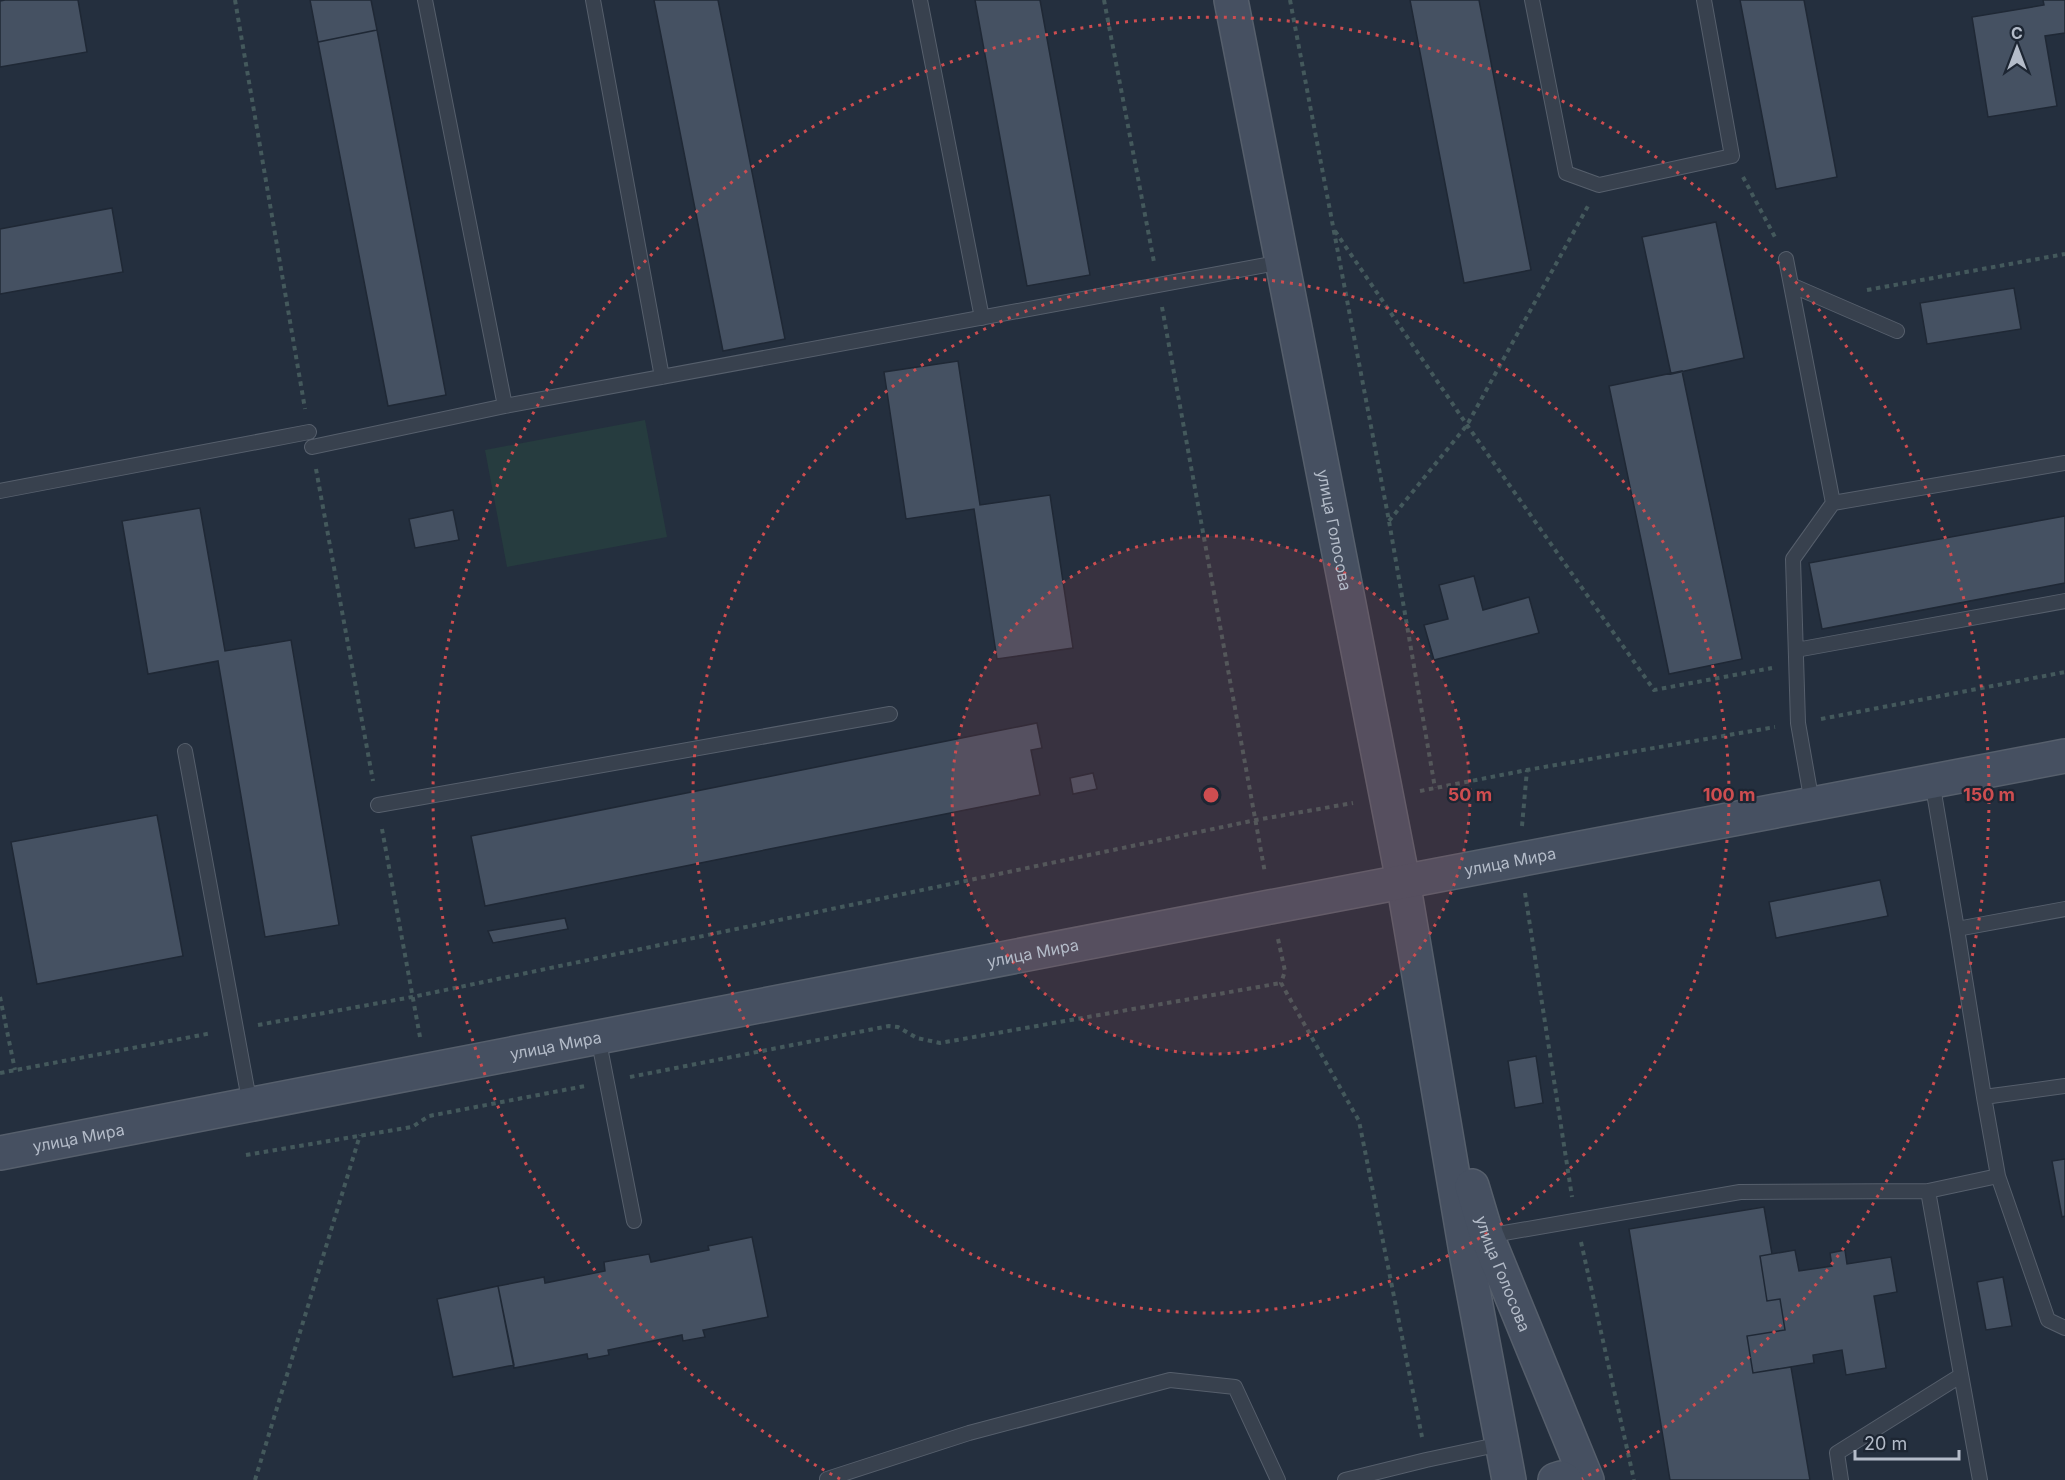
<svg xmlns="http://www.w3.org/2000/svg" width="2065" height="1480" viewBox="0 0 2065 1480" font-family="Inter,sans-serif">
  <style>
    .green { fill: #263c3f }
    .building { fill: #455162; stroke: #1f2835; stroke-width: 1.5 }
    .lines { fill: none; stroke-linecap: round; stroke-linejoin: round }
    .service-casing { stroke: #565f6c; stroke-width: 16 }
    .secondary-casing { stroke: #565f6c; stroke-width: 36 }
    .path { stroke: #44595c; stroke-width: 4; stroke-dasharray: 4.5 4.5; stroke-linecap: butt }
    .service { stroke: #38414e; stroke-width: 14 }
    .secondary { stroke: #465061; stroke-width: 33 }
    .ring { fill: none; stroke: #ce4d50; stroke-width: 3; stroke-dasharray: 3 6 }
    .labels { text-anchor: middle; stroke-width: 4.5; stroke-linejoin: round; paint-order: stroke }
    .street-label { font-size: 16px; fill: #b4bcc9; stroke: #1d2633 }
    .centre { fill: #ce4d50; stroke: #1d2633; stroke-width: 3 }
    .ring-label { font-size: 18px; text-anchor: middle; font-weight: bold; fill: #ce4d50; stroke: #1d2633; stroke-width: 4.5; stroke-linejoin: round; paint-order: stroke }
  </style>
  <rect width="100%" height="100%" fill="#242f3e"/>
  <path class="green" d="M 645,420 L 667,537 L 507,567 L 485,450 Z"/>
  <path class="building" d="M 5,0 L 78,0 L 87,52 L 0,67 L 0,1 Z
    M 310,0 L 371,0 L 377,30 L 318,42 Z
    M 654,0 L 718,0 L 785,339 L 723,351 Z
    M 975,0 L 1040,0 L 1090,275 L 1027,286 Z
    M 1410,0 L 1479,0 L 1531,270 L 1464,283 Z
    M 1740,0 L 1804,0 L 1837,177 L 1776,189 Z
    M 2043,0 L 2065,0 L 2065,33 L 2045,36 L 2057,106 L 1988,117 L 1972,17 L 2044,5 Z
    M 377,30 L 446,395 L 388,406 L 318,42 Z
    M 112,208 L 123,272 L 0,294 L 0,229 Z
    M 1716,222 L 1744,358 L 1671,374 L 1642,237 Z
    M 2014,288 L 2021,329 L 1927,344 L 1920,303 Z
    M 958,361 L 980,505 L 1050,495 L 1073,648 L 997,659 L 974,509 L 906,519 L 884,372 Z
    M 1682,371 L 1742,659 L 1669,674 L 1609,386 Z
    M 200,508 L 225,651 L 291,640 L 339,925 L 265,937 L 218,661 L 148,674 L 122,521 Z
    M 453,510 L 459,540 L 415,548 L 409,519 Z
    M 2065,516 L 2065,583 L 1822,629 L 1809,563 Z
    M 1474,576 L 1483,610 L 1529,597 L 1539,633 L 1434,660 L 1424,625 L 1448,619 L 1439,585 Z
    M 1037,723 L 1042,748 L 1031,750 L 1040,795 L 485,906 L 471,836 Z
    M 1093,773 L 1097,789 L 1073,794 L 1070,778 Z
    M 157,815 L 183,956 L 37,984 L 11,842 Z
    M 1880,880 L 1888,916 L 1776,938 L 1769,902 Z
    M 565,918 L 568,929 L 493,943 L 488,931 Z
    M 1536,1056 L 1543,1103 L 1515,1108 L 1508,1061 Z
    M 2065,1159 L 2065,1216 L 2062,1217 L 2052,1161 Z
    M 1764,1207 L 1772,1254 L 1760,1256 L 1767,1301 L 1780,1299 L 1785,1330 L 1747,1336 L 1753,1373 L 1791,1367 L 1810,1480 L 1670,1480 L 1629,1229 Z
    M 752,1237 L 768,1317 L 703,1330 L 705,1337 L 683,1341 L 682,1335 L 608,1350 L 609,1355 L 588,1359 L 587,1354 L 514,1368 L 498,1286 L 544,1277 L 545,1283 L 605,1271 L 604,1262 L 649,1254 L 651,1262 L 709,1250 L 708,1246 Z
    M 1795,1250 L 1799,1271 L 1832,1266 L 1830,1253 L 1845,1250 L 1847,1264 L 1891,1257 L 1897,1292 L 1874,1296 L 1886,1368 L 1846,1375 L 1842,1350 L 1813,1355 L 1814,1363 L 1753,1373 L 1747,1336 L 1785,1330 L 1780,1299 L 1767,1301 L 1760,1256 Z
    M 2003,1277 L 2012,1326 L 1986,1330 L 1977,1282 Z
    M 498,1286 L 514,1365 L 453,1377 L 437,1299 Z"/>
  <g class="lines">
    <g class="service-casing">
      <path id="service" d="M 425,0 L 505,406
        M 593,0 L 662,377
        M 920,0 L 982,318
        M 1532,0 L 1566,173 L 1599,185 L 1732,156 L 1704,0
        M 1786,259 L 1833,503 L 1793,559 L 1798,723 L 1812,803
        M 1791,285 L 1897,331
        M 312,447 L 505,406 L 1282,262
        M 0,491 L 309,432
        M 1833,503 L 2065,463
        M 1796,650 L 2065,601
        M 185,751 L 250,1105
        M 1932,781 L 1957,929 L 2065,909
        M 378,805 L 890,714
        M 1957,929 L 1984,1097
        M 598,1037 L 634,1221
        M 1998,1176 L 2048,1320 L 2065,1328
        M 1928,1191 L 1980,1480
        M 1487,1236 L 1740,1192 L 1928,1191 L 1998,1176 L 1984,1097 L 2065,1086
        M 827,1479 L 969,1433 L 1170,1380 L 1235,1387 L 1278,1480
        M 1345,1480 L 1426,1460 L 1501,1444
        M 1841,1480 L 1837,1453 L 1960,1376"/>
    </g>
    <g class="secondary-casing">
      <g id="secondary">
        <path id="s1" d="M 1231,0 L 1403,881 L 1467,1258 L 1509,1480"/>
        <path id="s2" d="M 0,1153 L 1270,907 L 2065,756"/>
        <path id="s3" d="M 1472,1186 L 1487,1236 L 1587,1480"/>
        <path d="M 1555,1480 L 1561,1478 L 1565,1480"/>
      </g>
    </g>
    <path class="path" d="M 235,0 L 305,409
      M 1104,0 L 1154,262
      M 1290,0 L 1389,521 L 1435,788
      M 1743,177 L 1776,239
      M 1335,231 L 1467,425 L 1654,690 L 1772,668
      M 1867,290 L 2065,254
      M 1162,307 L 1265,873
      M 316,469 L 373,781
      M 1389,521 L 1467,425 L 1588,206
      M 1821,719 L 2065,672
      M 1420,791 L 1527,770 L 1775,727
      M 1522,826 L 1527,770
      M 382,829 L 420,1037
      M 1525,893 L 1572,1197
      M 1278,939 L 1285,971 L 1281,983 L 1359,1121 L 1422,1437
      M 0,997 L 15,1070
      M 258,1025 L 412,997 L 1256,820 L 1353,803
      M 0,1073 L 212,1033
      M 630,1077 L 889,1026 L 898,1027 L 917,1038 L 940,1043 L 1281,983
      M 246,1155 L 412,1127 L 429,1116 L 585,1086
      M 1581,1242 L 1634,1480
      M 255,1480 L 360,1135"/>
    <use href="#service" class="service"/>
    <use href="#secondary" class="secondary"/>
  </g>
  <circle cx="1211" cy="795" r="259" fill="#ce4d50" fill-opacity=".12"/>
  <g class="ring">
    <circle cx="1211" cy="795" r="259"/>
    <circle cx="1211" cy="795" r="518"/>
    <path d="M840 1479A778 778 0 1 1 1582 1479"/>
  </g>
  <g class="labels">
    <g class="street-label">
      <text dy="6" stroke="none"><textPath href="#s1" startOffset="540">улица Голосова</textPath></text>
      <text dy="6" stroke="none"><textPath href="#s2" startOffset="1538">улица Мира</textPath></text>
      <text dy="6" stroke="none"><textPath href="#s2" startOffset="1052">улица Мира</textPath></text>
      <text dy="6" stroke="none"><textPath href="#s2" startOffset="566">улица Мира</textPath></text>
      <text dy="6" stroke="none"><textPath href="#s2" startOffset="80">улица Мира</textPath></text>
      <text dy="6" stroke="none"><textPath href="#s3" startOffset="93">улица Голосова</textPath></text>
    </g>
  </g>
  <circle cx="1211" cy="795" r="9" class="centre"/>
  <g class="ring-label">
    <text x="1470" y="801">50 m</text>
    <text x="1729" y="801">100 m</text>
    <text x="1989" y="801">150 m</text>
  </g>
  <g transform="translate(2017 48)" stroke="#1d2633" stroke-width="4.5" paint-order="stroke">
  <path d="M0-4.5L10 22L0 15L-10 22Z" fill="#b4bcc9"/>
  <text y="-9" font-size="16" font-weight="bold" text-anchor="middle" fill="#b4bcc9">С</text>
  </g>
  <path d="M1855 1450v9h104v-9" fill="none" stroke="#b4bcc9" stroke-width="3"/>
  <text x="1864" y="1450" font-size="18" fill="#b4bcc9" stroke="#1d2633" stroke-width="4.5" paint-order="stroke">20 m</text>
</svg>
